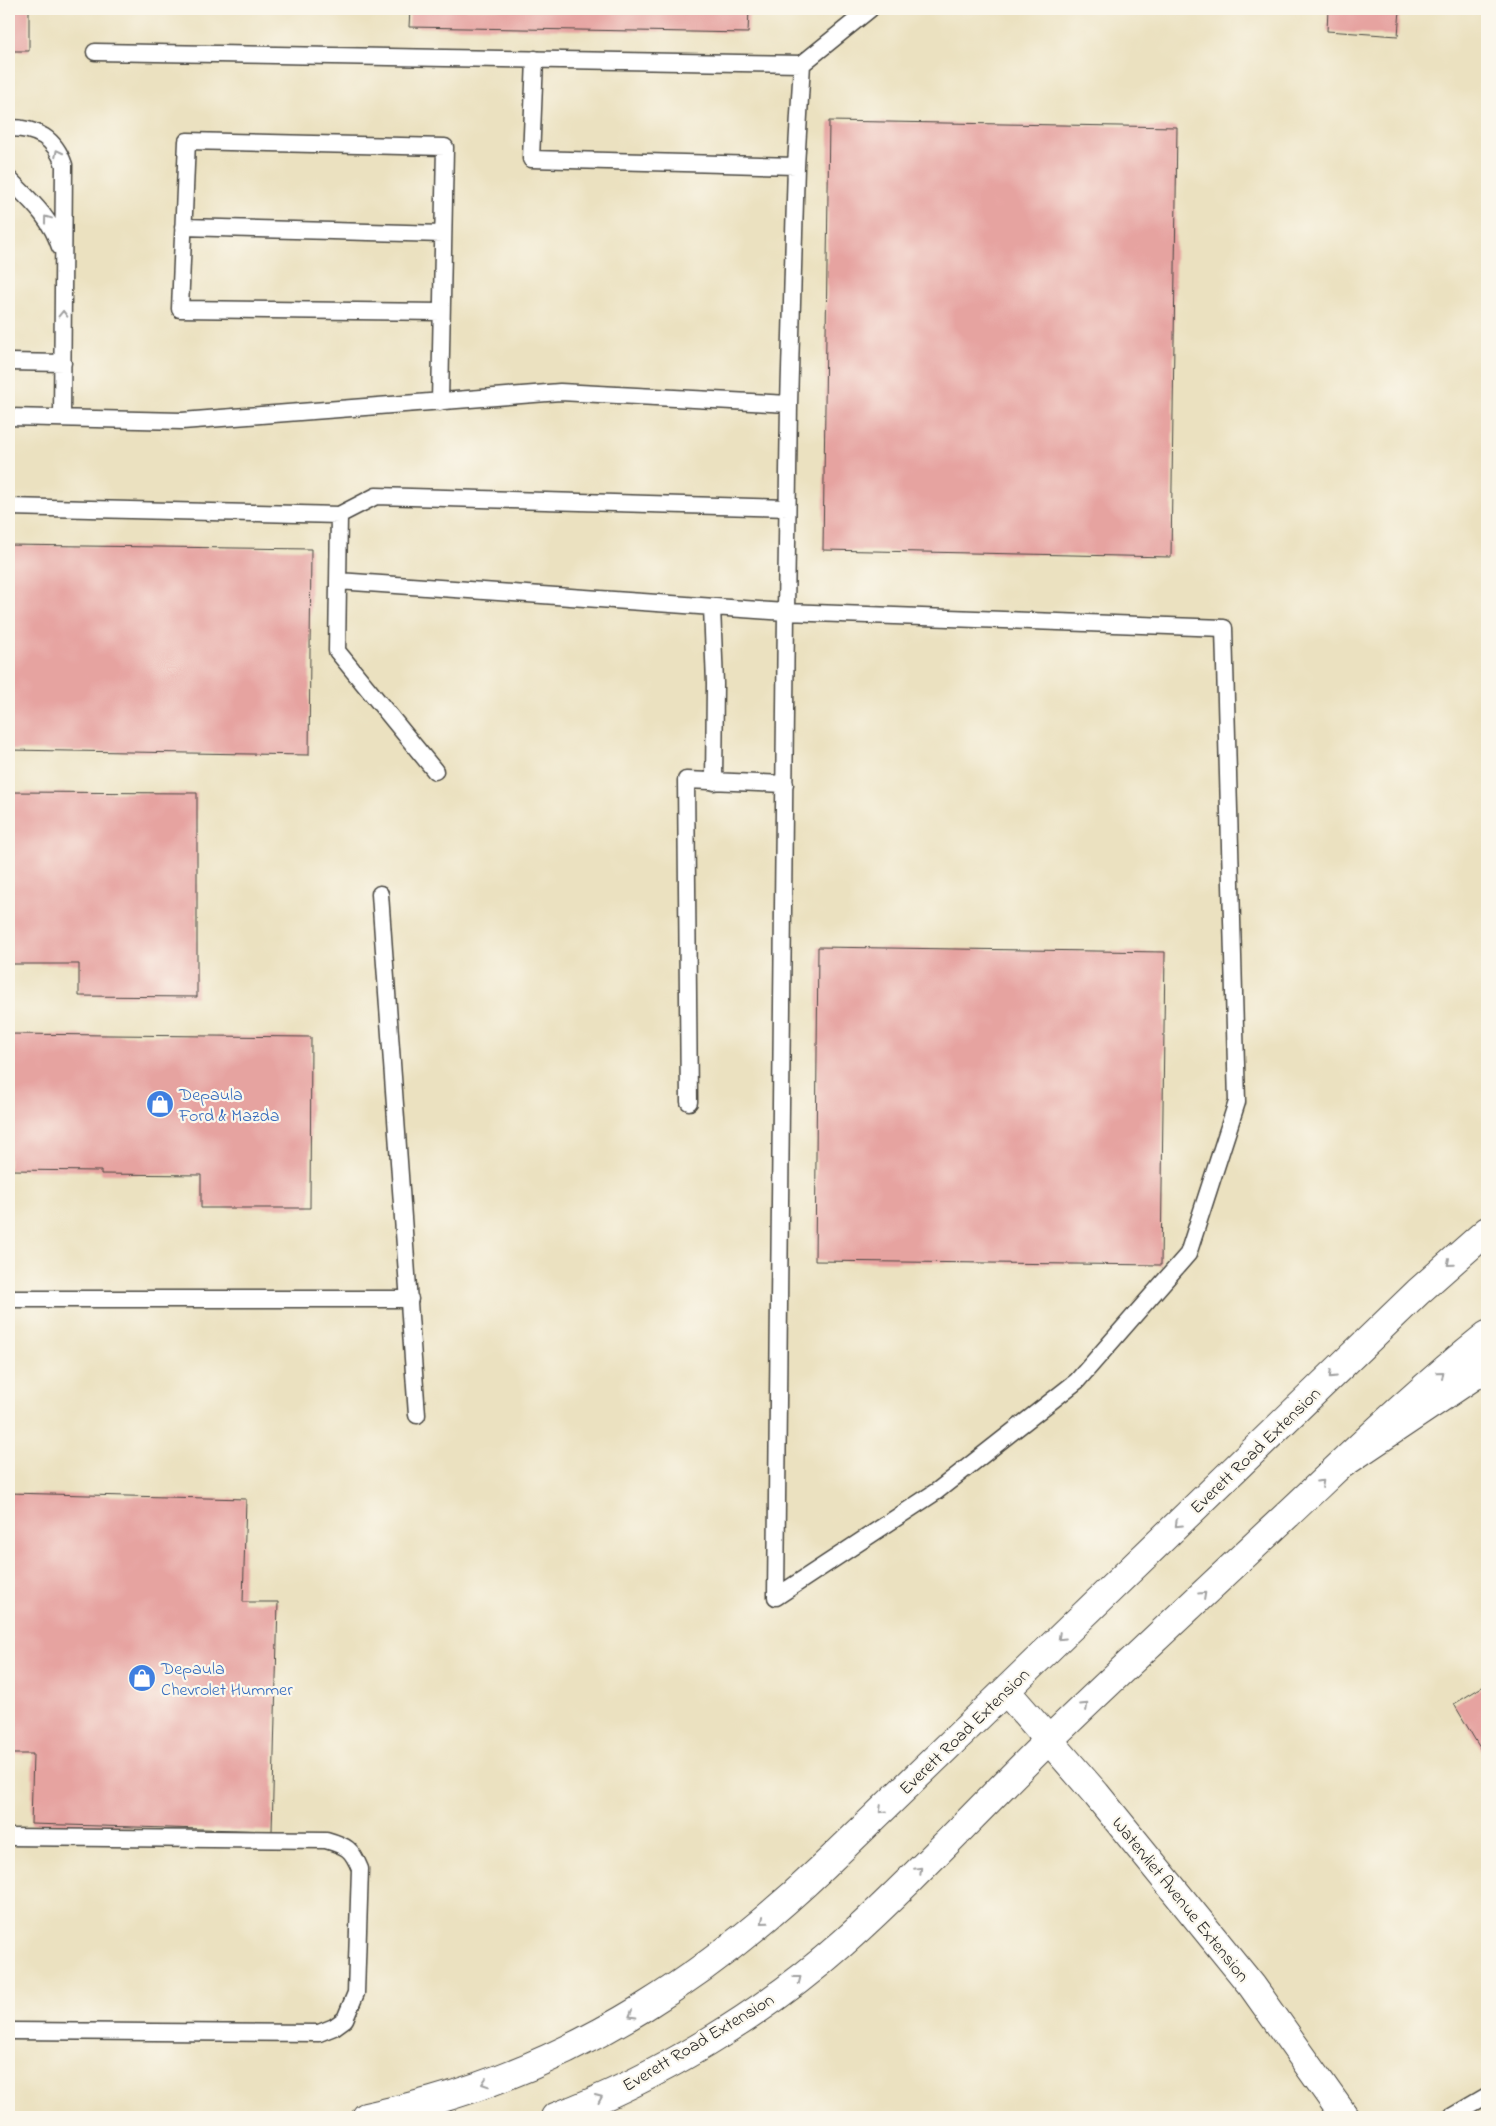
<svg xmlns="http://www.w3.org/2000/svg" width="1496" height="2126" viewBox="0 0 1496 2126" font-family="'Indie Flower',sans-serif">
  <style>
    .building { fill: #e6a3a0 }
    .lines { fill: none; stroke-linecap: round; stroke-linejoin: round }
    .lane-casing { stroke: #484641; stroke-width: 19 }
    .secondary-casing { stroke: #484641; stroke-width: 30 }
    .primary-casing { stroke: #484641; stroke-width: 30 }
    .highway-casing { stroke: #484641; stroke-width: 30 }
    .lane { stroke: #fff; stroke-width: 16 }
    .secondary { stroke: #fff; stroke-width: 28 }
    .primary { stroke: #fff; stroke-width: 28 }
    .highway { stroke: #fff; stroke-width: 28 }
    .oneway { stroke: #a0a0a0 }
    .labels { text-anchor: middle; stroke-width: 4.5; stroke-linejoin: round; paint-order: stroke }
    .shop-label { font-size: 18px; fill: #366cbe; stroke: #fbf7ec; text-anchor: start }
    .street-label { font-size: 18px; fill: #2b2b2b; stroke: #fbf7ec }
  </style>
  <rect width="100%" height="100%" fill="#fbf7ec"/>
  <filter id="ink" filterUnits="userSpaceOnUse"><feTurbulence type="fractalNoise" baseFrequency=".02" numOctaves="2"/><feDisplacementMap in="SourceGraphic" scale="10" xChannelSelector="R" yChannelSelector="G"/><feConvolveMatrix kernelMatrix="1 2 1 2 8 2 1 2 1" color-interpolation-filters="sRGB"/></filter>
  <filter id="wash" filterUnits="userSpaceOnUse"><feTurbulence type="fractalNoise" baseFrequency=".0096" numOctaves="4" result="noise"/><feDisplacementMap in="SourceGraphic" scale="20" xChannelSelector="R" yChannelSelector="G"/><feGaussianBlur stdDeviation="1.12" result="paint"/><feColorMatrix in="noise" values="0 0 0 0 0 0 0 0 0 0 0 0 0 0 0 0 0 1.4 0 .05"/><feComposite in="paint" operator="in"/></filter>
  <g filter="url(#wash)">
    <rect width="100%" height="100%" fill="#ebe1c0"/>
    <g id="blocks">
      <path class="building" d="M 9,9 L 29,9 L 29,51 L 9,51 Z
        M 410,9 L 749,9 L 748,33 L 409,27 Z
        M 1328,9 L 1400,9 L 1398,36 L 1327,31 Z
        M 829,121 L 1177,127 L 1171,557 L 823,550 Z
        M 9,545 L 311,549 L 309,755 L 9,750 Z
        M 9,792 L 197,793 L 197,997 L 79,996 L 79,964 L 9,964 Z
        M 818,947 L 1165,952 L 1161,1265 L 815,1261 Z
        M 9,1034 L 311,1037 L 310,1208 L 201,1208 L 201,1175 L 101,1174 L 101,1171 L 9,1170 Z
        M 9,1493 L 246,1499 L 243,1602 L 278,1602 L 272,1831 L 31,1824 L 33,1754 L 9,1754 Z
        M 1487,1684 L 1487,1760 L 1454,1704 Z"/>
    </g>
  </g>
  <g filter="url(#ink)">
    <use href="#blocks" fill-opacity="0" stroke="#484641" stroke-width="1"/>
    <g class="lines">
      <g class="lane-casing">
        <path id="lane" d="M 95,52 L 802,64
          M 535,59 L 531,159 L 796,166
          M 9,128 C 37,128 55,138 64,165 L 62,418
          M 9,179 C 30,200 51,218 60,247
          M 183,227 L 443,234
          M 9,362 L 63,363
          M 440,402 L 445,147 L 187,141 L 180,309 L 441,312
          M 789,404 L 796,166 L 802,64 L 870,9
          M 9,417 L 182,421 L 560,392 L 789,404 L 786,612 L 776,1597 L 937,1491 L 1077,1381 L 1188,1254 L 1237,1102 L 1224,628 L 786,612 L 338,581
          M 9,507 L 339,515 L 376,496 L 787,508
          M 339,515 L 337,651 L 435,771
          M 712,607 L 715,684 L 714,782
          M 380,894 L 417,1415
          M 689,1102 L 686,780 L 785,784
          M 9,1299 L 410,1299
          M 9,1837 L 326,1840 C 347,1846 352,1849 360,1869 L 356,1993 L 345,2019 L 334,2027 L 319,2033 L 9,2031
          M 1451,2117 L 1487,2096"/>
      </g>
      <g class="secondary-casing">
        <path id="secondary" d="M 1006,1691 L 1096,1794 L 1252,1986 L 1345,2117"/>
      </g>
      <g class="primary-casing">
        <path id="primary" d="M 366,2117 C 388,2112 410,2107 432,2101 C 584,2058 711,1974 824,1866 L 1418,1292 L 1487,1231
          M 555,2117 C 656,2079 762,2015 843,1943 C 915,1879 980,1807 1049,1740 C 1121,1670 1195,1602 1268,1533 C 1340,1466 1410,1396 1487,1335"/>
      </g>
      <g class="highway-casing">
        <path id="highway" d="M 1341,1465 L 1487,1367"/>
      </g>
      <use href="#lane" class="lane"/>
      <use href="#secondary" class="secondary"/>
      <use href="#primary" class="primary"/>
      <use href="#highway" class="highway"/>
    </g>
    <defs><path id="oneway-chevron" d="M-2-3.5L2.5 0L-2 3.5" fill="none" stroke-width="1.6" stroke-linecap="round" stroke-linejoin="round" transform="scale(1.25)"/></defs>
    <g class="oneway">
      <use href="#oneway-chevron" transform="translate(58 153) rotate(-117)"/>
      <use href="#oneway-chevron" transform="translate(47 219) rotate(-127)"/>
      <use href="#oneway-chevron" transform="translate(63 314) rotate(-89)"/>
      <use href="#oneway-chevron" transform="translate(1450 1263) rotate(139)"/>
      <use href="#oneway-chevron" transform="translate(1441 1374) rotate(-41)"/>
      <use href="#oneway-chevron" transform="translate(1332 1375) rotate(136)"/>
      <use href="#oneway-chevron" transform="translate(1321 1483) rotate(-43)"/>
      <use href="#oneway-chevron" transform="translate(1178 1524) rotate(136)"/>
      <use href="#oneway-chevron" transform="translate(1203 1595) rotate(-43)"/>
      <use href="#oneway-chevron" transform="translate(1061 1637) rotate(136)"/>
      <use href="#oneway-chevron" transform="translate(1085 1706) rotate(-43)"/>
      <use href="#oneway-chevron" transform="translate(882 1810) rotate(136)"/>
      <use href="#oneway-chevron" transform="translate(919 1870) rotate(-45)"/>
      <use href="#oneway-chevron" transform="translate(764 1921) rotate(140)"/>
      <use href="#oneway-chevron" transform="translate(798 1979) rotate(-38)"/>
      <use href="#oneway-chevron" transform="translate(632 2015) rotate(150)"/>
      <use href="#oneway-chevron" transform="translate(485 2083) rotate(161)"/>
      <use href="#oneway-chevron" transform="translate(599 2098) rotate(-24)"/>
    </g>
  </g>
  <defs>
    <g id="shop-disc" transform="scale(1.4375)"><circle r="9.5" fill="#3f7fe0" stroke="#fbf7ec"/><path d="M-5-2.5h2.3a2.7 3.5 0 0 1 5.4 0H5L5.5 6h-11ZM-1.5-2.5h3a1.5 2.3 0 0 0-3 0Z" fill="#fff"/></g>
  </defs>
  <g fill-rule="evenodd">
    <use href="#shop-disc" x="160" y="1104"/>
    <use href="#shop-disc" x="142" y="1678"/>
  </g>
  <g class="labels">
    <g class="shop-label">
      <text x="179" y="1100">Depaula<tspan x="179" dy="21">Ford &amp; Mazda</tspan></text>
      <text x="161" y="1674">Depaula<tspan x="161" dy="21">Chevrolet Hummer</tspan></text>
    </g>
    <g class="street-label">
      <text transform="translate(1255 1450) rotate(-44)" y="6">Everett Road Extension</text>
      <text transform="translate(964 1731) rotate(-44)" y="6">Everett Road Extension</text>
      <text transform="translate(1181 1899) rotate(51)" y="6">Watervliet Avenue Extension</text>
      <text transform="translate(698 2042) rotate(-31)" y="6">Everett Road Extension</text>
    </g>
  </g>
  <rect width="1496" height="2126" fill="none" stroke="#fbf7ec" stroke-width="30"/>
</svg>
